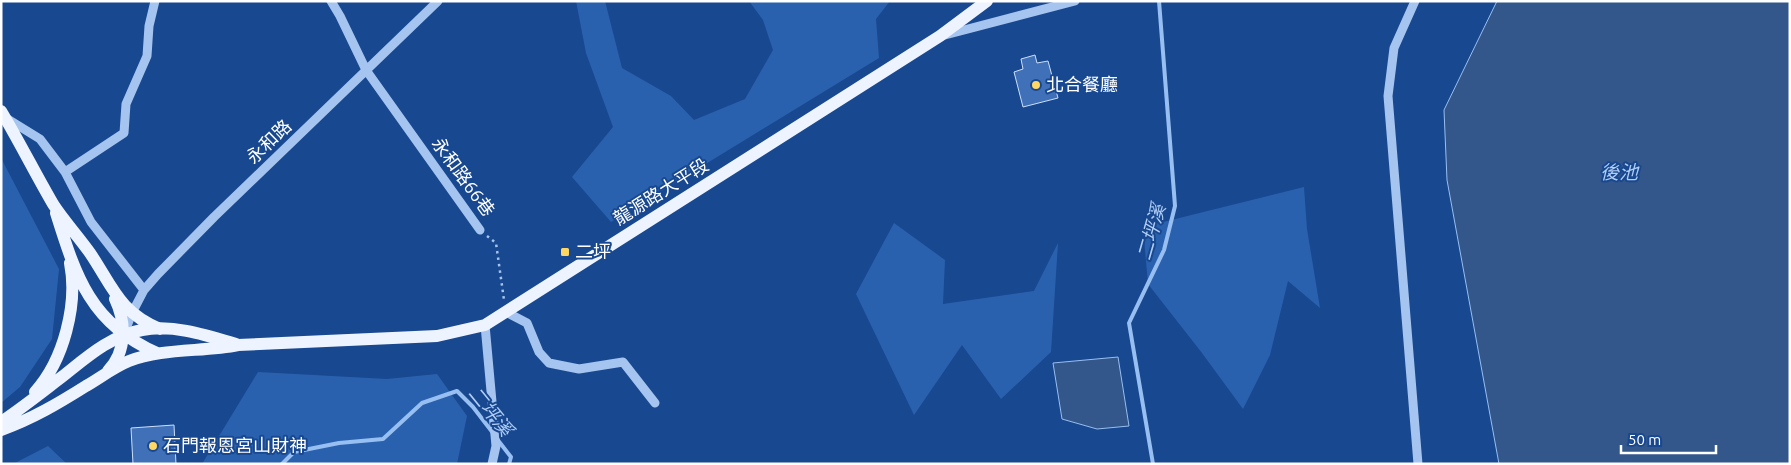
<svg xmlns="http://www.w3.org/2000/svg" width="1791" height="465" viewBox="0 0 1791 465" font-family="Ubuntu,'Noto Sans TC',sans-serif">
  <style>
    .green { fill: #2a61ae }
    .water { fill: #33568b; stroke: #98bff2 }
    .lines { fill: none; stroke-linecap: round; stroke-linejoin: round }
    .stream { stroke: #98bff2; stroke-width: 4 }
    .building { fill: #4071b8; stroke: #cbdffb }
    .path { stroke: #a5c4ef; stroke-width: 2.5; stroke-dasharray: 2.5 4; stroke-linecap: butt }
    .minor { stroke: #a5c4ef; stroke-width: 9 }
    .major { stroke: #edf4ff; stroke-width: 12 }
    .poi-dot { fill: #ffd763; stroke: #184890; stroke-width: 2 }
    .labels { text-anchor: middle; stroke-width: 4; stroke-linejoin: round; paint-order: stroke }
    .poi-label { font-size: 18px; fill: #fff; stroke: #184890; text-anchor: start }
    .street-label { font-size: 18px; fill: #fff; stroke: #184890 }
    .water-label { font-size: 19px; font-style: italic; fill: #b1cef6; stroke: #184890 }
  </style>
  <rect width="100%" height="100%" fill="#184890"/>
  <path class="green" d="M 576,1 L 605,1 L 622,68 L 671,96 L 694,120 L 745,99 L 773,50 L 763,20 L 749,1 L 890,1 L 876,19 L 879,58 L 611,222 L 572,177 L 613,127 L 586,53 Z
    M 1,158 L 59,269 L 52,339 L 20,387 L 1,403 Z
    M 1304,187 L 1307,229 L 1320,308 L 1288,281 L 1270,355 L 1243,409 L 1202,353 L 1148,284 L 1143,227 Z
    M 894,223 L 945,260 L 943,304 L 1034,291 L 1058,243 L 1051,352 L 1001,399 L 962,345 L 914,415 L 856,294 Z
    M 258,372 L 387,379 L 437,374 L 467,416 L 457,464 L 202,464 Z
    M 48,446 L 67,464 L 13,464 Z"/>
  <path class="water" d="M 1497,1 L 1790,1 L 1790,464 L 1499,464 L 1447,180 L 1444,110 Z
    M 1118,357 L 1129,426 L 1097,429 L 1062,419 L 1053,363 Z"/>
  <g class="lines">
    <path class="stream" d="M 497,439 L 511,457 L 509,464
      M 282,464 L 294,452 L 339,443 L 383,439 L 422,403 L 457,391 L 473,407 L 493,433
      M 1153,464 L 1129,323 L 1164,250 L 1175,206 L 1159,1"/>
  </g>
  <path class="building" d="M 1035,55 L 1037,63 L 1048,61 L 1058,98 L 1023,107 L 1014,72 L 1023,69 L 1021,59 Z
    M 174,425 L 176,464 L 133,464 L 131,428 Z"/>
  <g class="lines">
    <path class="path" d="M 487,236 L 496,243 L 504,300"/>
    <path class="minor" d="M 331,1 L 340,16 L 366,70 L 480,230
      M 1415,1 L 1394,48 L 1388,96 L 1418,464
      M 945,35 L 1075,1
      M 6,118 L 40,139 L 65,172 L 91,222 L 144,290
      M 65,172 L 124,133 L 126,104 L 147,56 L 149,26 L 155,1
      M 506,312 L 527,323 L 539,352 L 549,363 L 579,369 L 623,362 L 655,403
      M 485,325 L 496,446 L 492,464
      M 125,331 L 132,313 L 144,290 L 158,274 L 214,217 L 438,1"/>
    <path class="major" d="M 1,111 C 19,141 35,173 53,204 C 64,221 78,236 90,253 C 113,287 119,312 160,329
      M 56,213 C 76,277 91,324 157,353
      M 108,371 C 127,351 126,322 115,299
      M 35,392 C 64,360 78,304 70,263
      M 1,422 C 22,408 42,392 63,376 C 87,357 110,336 142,330 C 173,324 206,335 236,344
      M 1,430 C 32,419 59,403 86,386 C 100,378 114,367 129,361 C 161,348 204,352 238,345 L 437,336 L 485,325 L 940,36 L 987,1"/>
  </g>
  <g class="poi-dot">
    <circle cx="1036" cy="85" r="5"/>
    <rect x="560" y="247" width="10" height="10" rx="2.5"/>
    <circle cx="153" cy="446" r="5"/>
  </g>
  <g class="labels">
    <g class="poi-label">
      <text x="1046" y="91">北合餐廳</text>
      <text x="575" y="258">二坪</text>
      <text x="163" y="452">石門報恩宮山財神</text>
    </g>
    <g class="street-label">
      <text transform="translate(269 142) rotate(-44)" y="6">永和路</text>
      <text transform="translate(463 177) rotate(54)" y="6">永和路66巷</text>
      <text transform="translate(661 192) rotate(-32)" y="6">龍源路大平段</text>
    </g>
    <g class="water-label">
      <text x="1619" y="179">後池</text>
      <text transform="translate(1151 232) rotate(-74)" y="7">二坪溪</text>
      <text transform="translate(491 411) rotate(51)" y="7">二坪溪</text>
    </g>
  </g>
  <rect width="1791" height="465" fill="none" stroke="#ffffff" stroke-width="5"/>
  <path d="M1621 445v8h95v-8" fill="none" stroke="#ffffff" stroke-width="2.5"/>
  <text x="1628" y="445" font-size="15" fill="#ffffff" stroke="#184890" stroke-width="4" paint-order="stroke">50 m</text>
</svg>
